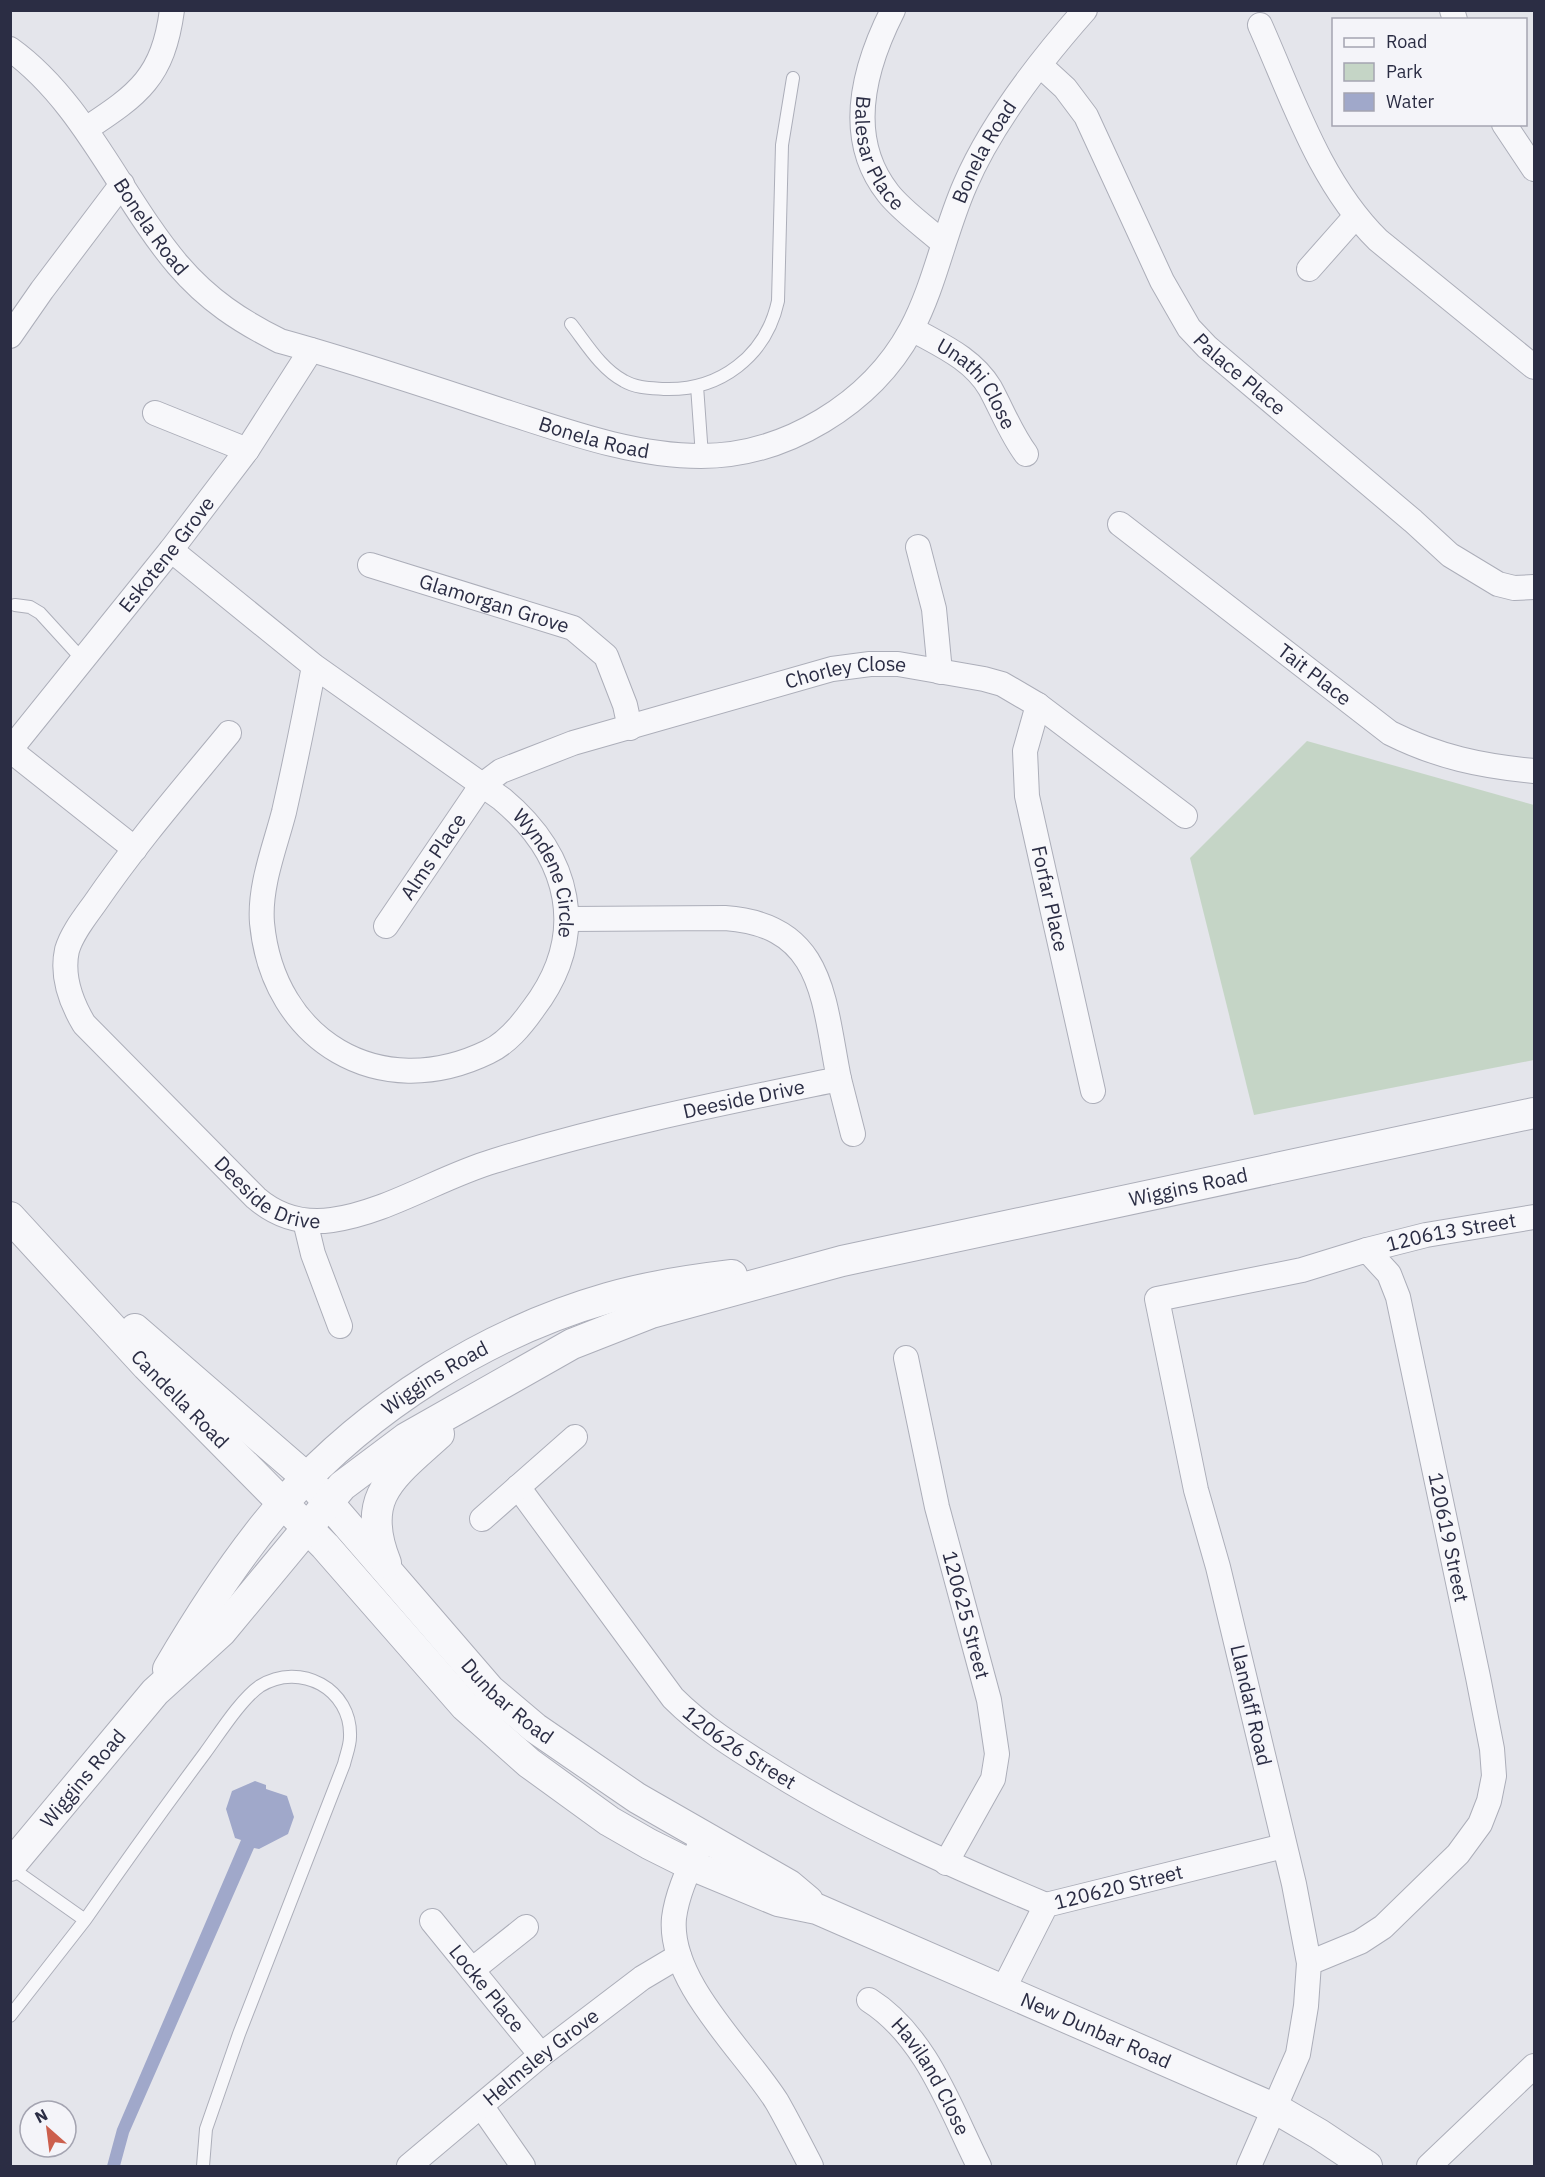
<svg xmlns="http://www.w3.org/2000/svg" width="1545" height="2177" viewBox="0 0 1545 2177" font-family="'IBM Plex Sans',sans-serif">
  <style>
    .green { fill: #c5d5c6 }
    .water { fill: #a0a8ca }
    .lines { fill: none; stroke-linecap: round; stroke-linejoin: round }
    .service-casing { stroke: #acaeb9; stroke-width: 14 }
    .minor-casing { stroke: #acaeb9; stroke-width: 26 }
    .tertiary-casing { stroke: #acaeb9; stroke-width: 32 }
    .service { stroke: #f7f7fa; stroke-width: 12 }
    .minor { stroke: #f7f7fa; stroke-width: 24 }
    .tertiary { stroke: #f7f7fa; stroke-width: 30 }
    .labels { text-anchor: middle; stroke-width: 6; stroke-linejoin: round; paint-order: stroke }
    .street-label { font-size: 20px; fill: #2b2d44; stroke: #f4f4f9 }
  </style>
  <rect width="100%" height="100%" fill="#e4e5eb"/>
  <path class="green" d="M 1307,741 L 1534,805 L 1534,1060 L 1254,1115 L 1190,858 Z"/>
  <path class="water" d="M 255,1781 L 266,1785 L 266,1789 L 287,1796 L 294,1817 L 288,1834 L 259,1849 L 254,1848 L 129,2133 L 120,2166 L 107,2166 L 117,2129 L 241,1840 L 235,1838 L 226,1809 L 232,1791 Z"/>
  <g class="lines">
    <g class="service-casing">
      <path id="service" d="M 571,324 C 586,343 601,369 624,381 C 636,388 651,388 664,389 C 720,391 766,356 778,301 L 782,145 L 793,78
        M 697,386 L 702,456
        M 15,605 L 30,607 L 40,613 L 82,659
        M 10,1867 L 85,1920 C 124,1864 164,1808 205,1753 C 219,1734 241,1699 260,1686 C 300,1661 352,1689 350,1737 C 350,1746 346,1755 344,1764 L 239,2034 L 206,2129 L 203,2166
        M 10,2016 L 85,1920"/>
    </g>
    <g class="minor-casing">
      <g id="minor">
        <path id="s1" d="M 893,10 C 864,67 844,137 888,193 C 902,211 924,226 942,242"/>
        <path d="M 1452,10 L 1455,20"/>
        <path d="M 1260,25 C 1293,99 1320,183 1378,240 L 1534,367"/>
        <path id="s2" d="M 10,49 C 84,102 121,198 178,265 C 208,300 240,321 280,341 C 357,362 433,388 509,413 C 571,433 635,456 701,456 C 785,456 871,404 911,330 C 935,285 944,233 965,185 C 992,122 1039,62 1085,10"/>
        <path id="s3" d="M 1041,66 L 1065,88 L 1086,116 L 1162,281 L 1189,328 L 1207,347 L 1413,521 L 1450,555 L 1498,584 L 1514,588 L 1534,587"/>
        <path d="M 1504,124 L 1534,169"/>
        <path d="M 86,129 C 139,94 163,77 172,10"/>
        <path d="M 1309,269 L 1355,217"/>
        <path id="s4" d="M 912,329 C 940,345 972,358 990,388 C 1002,410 1011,434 1026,454"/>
        <path d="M 10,336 L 42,290 L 122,184"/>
        <path d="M 155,413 L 247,450"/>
        <path id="s5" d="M 1120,524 L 1390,733 C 1438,757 1481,766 1534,771"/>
        <path d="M 918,547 L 934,609 L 940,672"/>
        <path id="s6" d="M 171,550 L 314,666 L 502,799 C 570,856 590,934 533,1009 C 521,1026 507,1043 488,1052 C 379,1105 273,1040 262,923 C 259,886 275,847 284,812 C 295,763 305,715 314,666"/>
        <path id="s7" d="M 370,565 L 573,628 L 606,656 L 625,705 L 630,728"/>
        <path id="s8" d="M 1038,705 L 1025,751 L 1027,796 L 1093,1091"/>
        <path id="s9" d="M 229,733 C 183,789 136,843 95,903 C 85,917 72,933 67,950 C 61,977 71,1002 84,1024 L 256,1198 C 278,1217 303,1224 332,1220 C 388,1212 440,1177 494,1161 C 607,1126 723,1103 839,1079 C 823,1000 825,925 725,918 L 568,919"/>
        <path id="s10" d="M 135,849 L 10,750 L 171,550 L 247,450 L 311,350"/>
        <path id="s11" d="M 386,926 L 481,786 L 501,771 L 573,743 L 832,669 L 870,664 L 898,664 L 984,679 L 1002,684 L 1038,705 L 1185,816"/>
        <path d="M 839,1079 L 853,1134"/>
        <path d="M 305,1221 L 313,1254 L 340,1326"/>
        <path id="s12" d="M 1367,1250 L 1426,1235 L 1534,1217"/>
        <path id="s13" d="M 906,1358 L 937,1507 L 989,1700 L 997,1754 L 993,1779 L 946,1863"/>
        <path id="s14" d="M 518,1487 L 673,1698 C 704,1729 739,1750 776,1773 C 862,1826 953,1866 1046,1905"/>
        <path d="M 482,1519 L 575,1437"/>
        <path d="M 698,1849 C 688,1871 677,1894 674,1918 C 668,1982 745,2051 777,2102 C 789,2123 800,2145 811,2166"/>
        <path id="s15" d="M 432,1921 L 541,2055"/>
        <path d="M 472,1970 L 526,1927"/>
        <path id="s16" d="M 1003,1990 L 1046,1905 L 1284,1846"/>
        <path id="s17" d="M 869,2000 C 926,2036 950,2108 979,2166"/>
        <path d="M 482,2107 L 523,2166"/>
        <path id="s18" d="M 409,2166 L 541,2055 L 642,1978 L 679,1956"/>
        <path id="s19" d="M 1249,2166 L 1298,2054 L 1306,2006 L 1309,1963 L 1294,1884 L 1218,1567 L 1196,1490 L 1157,1299 L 1302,1270 L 1367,1250 L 1389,1274 L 1398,1297 L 1478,1677 L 1492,1749 L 1494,1776 L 1489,1801 L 1480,1824 L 1458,1854 L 1383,1927 L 1360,1942 L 1309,1963"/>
        <path d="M 1429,2166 L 1534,2066"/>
      </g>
    </g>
    <g class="tertiary-casing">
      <g id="tertiary">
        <path id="s20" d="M 10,1217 L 147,1366 L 325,1546 L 465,1706 L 529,1763 L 609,1821 L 649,1844 L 691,1865 L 778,1901 L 817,1909 L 1276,2109 L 1319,2134 L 1367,2166"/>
        <path id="s21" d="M 135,1329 L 307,1478 L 490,1690 L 535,1728 L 637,1798 L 789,1885 L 808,1901"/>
        <path d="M 386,1563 C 359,1496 393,1476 439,1434"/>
        <path id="s22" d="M 168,1669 C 202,1611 241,1551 285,1501 C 369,1407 486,1333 608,1298 C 648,1286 690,1280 732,1275"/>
        <path id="s23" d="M 10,1866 L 155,1692 L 221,1632 L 342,1486 L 406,1438 L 572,1344 L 651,1313 L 842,1261 L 1534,1113"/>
      </g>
    </g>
    <use href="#service" class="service"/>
    <use href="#minor" class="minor"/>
    <use href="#tertiary" class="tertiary"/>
  </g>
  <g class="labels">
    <g class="street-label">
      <text dy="7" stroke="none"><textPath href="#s1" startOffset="152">Balesar Place</textPath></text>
      <text dy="7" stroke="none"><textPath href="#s2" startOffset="1290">Bonela Road</textPath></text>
      <text dy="7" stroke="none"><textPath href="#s2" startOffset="228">Bonela Road</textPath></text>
      <text dy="7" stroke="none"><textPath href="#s3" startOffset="372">Palace Place</textPath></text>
      <text dy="7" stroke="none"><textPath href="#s4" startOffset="87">Unathi Close</textPath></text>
      <text dy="7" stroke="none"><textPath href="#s2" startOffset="732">Bonela Road</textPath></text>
      <text dy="7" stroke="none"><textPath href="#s10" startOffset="410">Eskotene Grove</textPath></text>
      <text dy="7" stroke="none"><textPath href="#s7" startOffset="130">Glamorgan Grove</textPath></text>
      <text dy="7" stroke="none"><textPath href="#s5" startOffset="246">Tait Place</textPath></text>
      <text dy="7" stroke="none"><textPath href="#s11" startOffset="554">Chorley Close</textPath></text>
      <text dy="7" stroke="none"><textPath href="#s11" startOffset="84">Alms Place</textPath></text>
      <text dy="7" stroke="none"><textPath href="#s6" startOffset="504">Wyndene Circle</textPath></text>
      <text dy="7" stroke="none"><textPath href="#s8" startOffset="198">Forfar Place</textPath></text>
      <text dy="7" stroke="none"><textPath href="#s9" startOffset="1106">Deeside Drive</textPath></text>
      <text dy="7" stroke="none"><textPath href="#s9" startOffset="602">Deeside Drive</textPath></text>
      <text dy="7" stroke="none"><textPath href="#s23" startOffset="1413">Wiggins Road</textPath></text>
      <text dy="7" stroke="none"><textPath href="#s12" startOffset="86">120613 Street</textPath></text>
      <text dy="7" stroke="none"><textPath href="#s22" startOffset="400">Wiggins Road</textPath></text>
      <text dy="7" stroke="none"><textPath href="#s20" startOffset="249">Candella Road</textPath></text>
      <text dy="7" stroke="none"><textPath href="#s19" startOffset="1414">120619 Street</textPath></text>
      <text dy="7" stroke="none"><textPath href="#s13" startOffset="264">120625 Street</textPath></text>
      <text dy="7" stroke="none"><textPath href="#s21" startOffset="528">Dunbar Road</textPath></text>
      <text transform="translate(1251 1705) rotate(77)" y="7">Llandaff Road</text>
      <text dy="7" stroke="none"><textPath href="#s14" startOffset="345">120626 Street</textPath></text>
      <text dy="7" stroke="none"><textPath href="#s23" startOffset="114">Wiggins Road</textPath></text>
      <text dy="7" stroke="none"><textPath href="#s16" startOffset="170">120620 Street</textPath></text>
      <text dy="7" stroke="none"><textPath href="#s15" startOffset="87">Locke Place</textPath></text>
      <text dy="7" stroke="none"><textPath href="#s20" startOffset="1384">New Dunbar Road</textPath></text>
      <text dy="7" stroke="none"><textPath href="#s18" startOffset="171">Helmsley Grove</textPath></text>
      <text dy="7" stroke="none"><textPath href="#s17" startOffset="100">Haviland Close</textPath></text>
    </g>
  </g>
  <rect width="1545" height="2177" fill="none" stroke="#2b2d44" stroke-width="24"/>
  <rect x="1332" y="18" width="195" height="108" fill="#f4f4f9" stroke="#a4a4b1" stroke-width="1.5"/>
  <rect x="1344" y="38" width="30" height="9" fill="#f7f7fa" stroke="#a4a4b1" stroke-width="1.5"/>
  <text x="1386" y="48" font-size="18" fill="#2b2d44">Road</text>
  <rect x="1344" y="63" width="30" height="18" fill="#c5d5c6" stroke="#a4a4b1" stroke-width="1.5"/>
  <text x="1386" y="78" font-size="18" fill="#2b2d44">Park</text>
  <rect x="1344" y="93" width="30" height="18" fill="#a0a8ca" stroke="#a4a4b1" stroke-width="1.5"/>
  <text x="1386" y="108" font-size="18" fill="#2b2d44">Water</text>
  <g transform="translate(48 2129) rotate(332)"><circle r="28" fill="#f4f4f9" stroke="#a4a4b1" stroke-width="1.5"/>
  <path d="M0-4.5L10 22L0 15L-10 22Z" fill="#cc5f4d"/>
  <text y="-9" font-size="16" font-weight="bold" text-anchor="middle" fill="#2b2d44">N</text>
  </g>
</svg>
